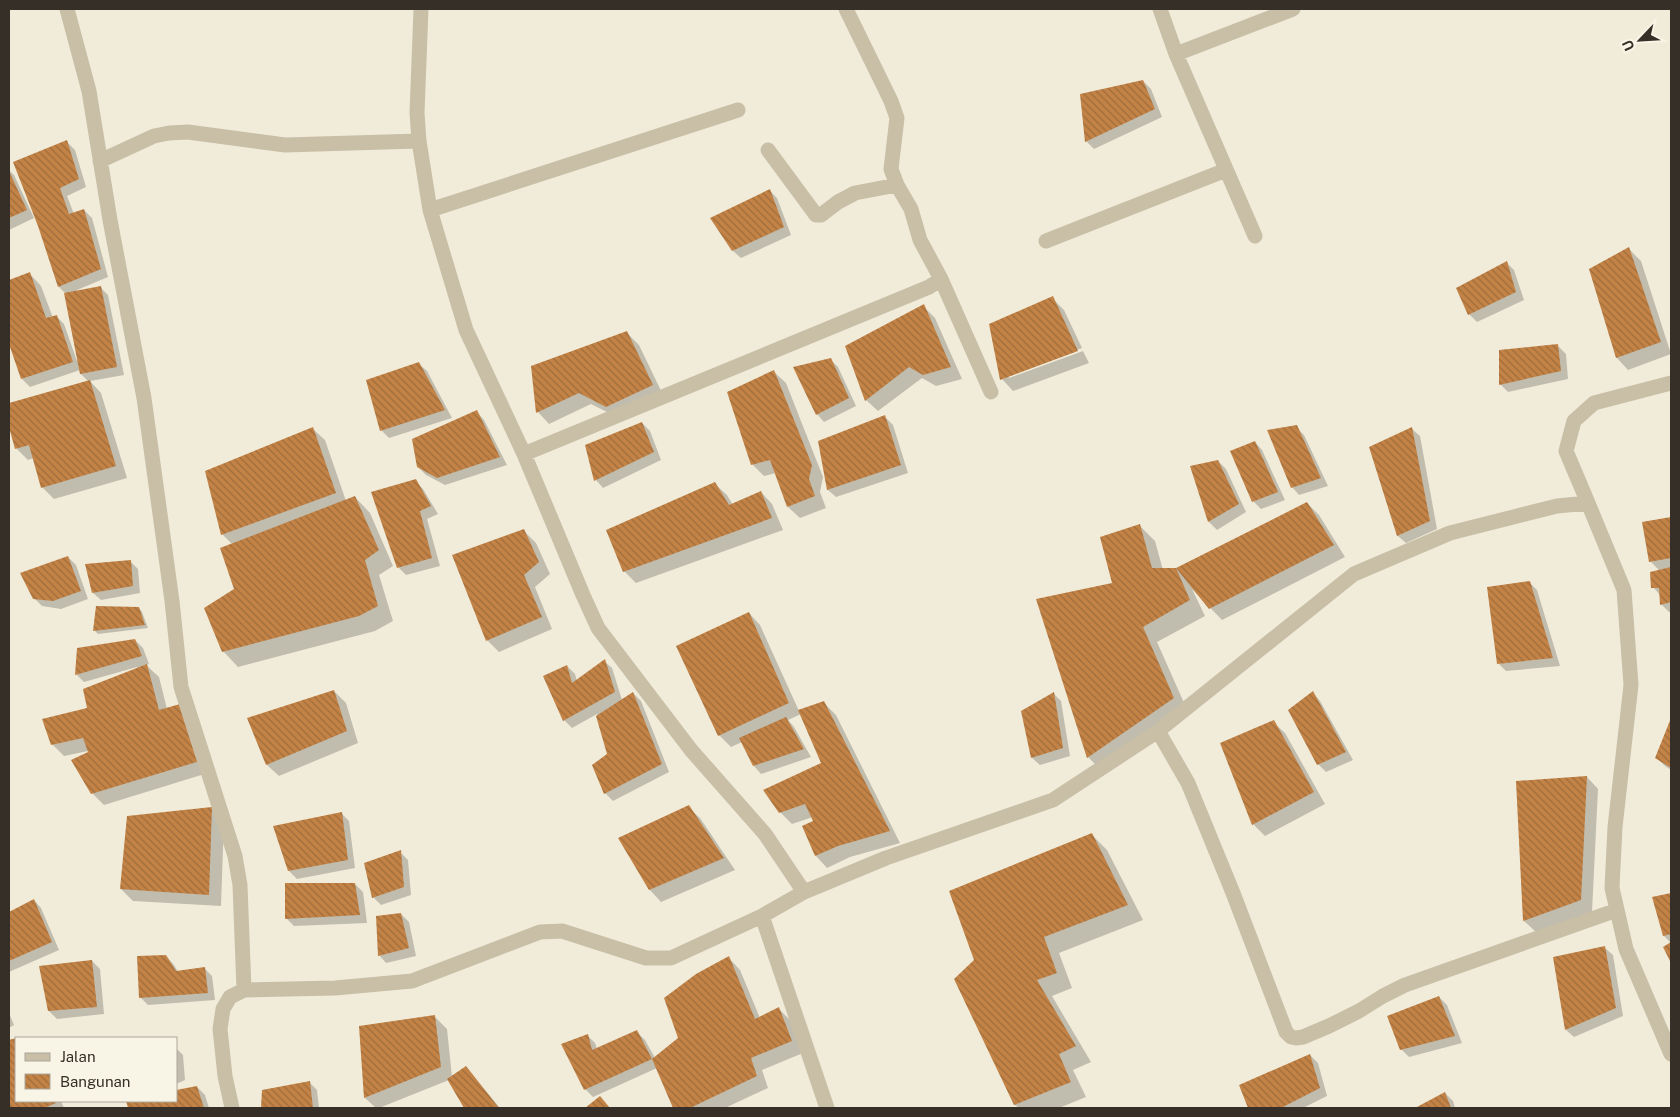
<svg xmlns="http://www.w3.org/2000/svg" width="1680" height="1117" viewBox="0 0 1680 1117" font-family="'Public Sans',sans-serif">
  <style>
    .shadow { fill: #0003 }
    .building { fill: url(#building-back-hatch) }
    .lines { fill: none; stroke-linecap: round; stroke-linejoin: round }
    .street { stroke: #c9bfa7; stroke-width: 15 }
  </style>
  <defs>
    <pattern id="building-back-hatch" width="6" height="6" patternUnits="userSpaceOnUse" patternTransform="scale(1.25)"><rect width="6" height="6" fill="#c38346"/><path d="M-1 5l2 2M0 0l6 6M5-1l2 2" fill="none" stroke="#9f6c3a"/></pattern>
  </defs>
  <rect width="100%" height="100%" fill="#f1ecda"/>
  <path class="shadow" d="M 1143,81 L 1151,89 L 1162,117 L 1094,149 L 1086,141 Z
    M 67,142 L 75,150 L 86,187 L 67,196 L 74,214 L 84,210 L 92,218 L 108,277 L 77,290 L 77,291 L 100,287 L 108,295 L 124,375 L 90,381 L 101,393 L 127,478 L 54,499 L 42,487 L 34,458 L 28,460 L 16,448 L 9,422 L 9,404 L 88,381 L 81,374 L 80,370 L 30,387 L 22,379 L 11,346 L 9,347 L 9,281 L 30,274 L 41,286 L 53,318 L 56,316 L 64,324 L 77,361 L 78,360 L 65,293 L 59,287 L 39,226 Z
    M 9,170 L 14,175 L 34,218 L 9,230 Z
    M 770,191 L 777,198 L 791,235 L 741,258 L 733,251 Z
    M 1629,249 L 1641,261 L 1671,354 L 1628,370 L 1617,358 Z
    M 1507,263 L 1514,270 L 1524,300 L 1477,322 L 1469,314 Z
    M 1052,298 L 1064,310 L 1082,348 L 1009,375 L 1009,378 L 1083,351 L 1089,363 L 1013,391 L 1002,379 Z
    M 923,306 L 935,318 L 962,379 L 936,386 L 922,378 L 878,411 L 866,400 Z
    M 627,333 L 639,345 L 664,397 L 619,418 L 591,404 L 549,424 L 538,412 Z
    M 1558,346 L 1566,354 L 1568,379 L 1508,392 L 1500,384 Z
    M 830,359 L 838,367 L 856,406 L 824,422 L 817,414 Z
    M 419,364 L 427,371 L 452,418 L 389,438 L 381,430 Z
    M 774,372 L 786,383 L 823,477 L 820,492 L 826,508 L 800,518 L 788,507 L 776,473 L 764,476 L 752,464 Z
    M 477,412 L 484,420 L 507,465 L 445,485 L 426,475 L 418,467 Z
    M 885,417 L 893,425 L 908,473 L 836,497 L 828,490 L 819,442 Z
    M 642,423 L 650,431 L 661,460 L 603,488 L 596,480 L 587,446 Z
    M 1296,427 L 1304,435 L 1328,486 L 1299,495 L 1292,487 Z
    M 313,429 L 325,440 L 346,501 L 355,497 L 370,513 L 393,566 L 379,575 L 393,621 L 375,631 L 238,667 L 223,651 L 235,590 L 233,545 L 222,534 Z
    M 1412,429 L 1420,436 L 1437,529 L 1406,543 L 1398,536 L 1371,448 Z
    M 1255,442 L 1262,450 L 1285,500 L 1261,509 L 1253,501 Z
    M 1218,461 L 1226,469 L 1246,512 L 1217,530 L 1209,522 L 1191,467 Z
    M 415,481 L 423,489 L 438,514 L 427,519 L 440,566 L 406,575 L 398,567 Z
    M 715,484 L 727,495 L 733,505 L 761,492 L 772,504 L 783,530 L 636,583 L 624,571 Z
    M 1307,503 L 1319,515 L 1345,557 L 1222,620 L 1192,589 L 1205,616 L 1157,642 L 1189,714 L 1103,772 L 1088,757 L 1114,584 L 1140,526 L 1155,541 L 1163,570 L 1176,570 Z
    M 1671,519 L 1671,612 L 1669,612 L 1661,604 L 1660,595 L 1653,587 L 1660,571 L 1650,561 L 1644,523 Z
    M 524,531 L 536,543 L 550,574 L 535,587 L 552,629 L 499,652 L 487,640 Z
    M 68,557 L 76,565 L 88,599 L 61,609 L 42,606 L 34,598 Z
    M 130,561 L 138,569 L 140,593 L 101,600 L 93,593 Z
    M 1529,582 L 1537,590 L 1560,666 L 1506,671 L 1499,664 Z
    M 97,607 L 139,608 L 142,612 L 148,628 L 98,634 L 95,631 Z
    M 749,613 L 760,625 L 799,711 L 824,703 L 836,715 L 900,843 L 850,857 L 827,868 L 816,856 L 814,821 L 813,817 L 792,824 L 780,812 L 823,763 L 801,714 L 788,720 L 794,727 L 811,757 L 761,774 L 754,766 L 742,742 L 731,747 L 719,735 Z
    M 135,640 L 143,648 L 149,664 L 146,665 L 159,677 L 167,709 L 211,772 L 104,805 L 92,793 L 93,750 L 64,756 L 52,744 L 88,709 L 138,669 L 137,667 L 84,682 L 77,675 L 78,649 Z
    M 604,661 L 612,668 L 622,700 L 633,693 L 641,701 L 669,772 L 613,801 L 605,793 L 608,754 L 597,714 L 572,728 L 564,720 L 567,666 L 575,674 L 577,681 Z
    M 334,691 L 346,703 L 358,743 L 279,776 L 267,765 L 249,719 Z
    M 1313,693 L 1320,701 L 1353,760 L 1326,772 L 1318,764 Z
    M 1054,694 L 1061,701 L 1070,756 L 1040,765 L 1032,758 Z
    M 1273,722 L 1285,733 L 1325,804 L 1265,836 L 1253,824 Z
    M 1671,722 L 1671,770 L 1665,766 L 1657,758 Z
    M 1587,777 L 1598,789 L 1592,912 L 1536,932 L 1524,921 L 1518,782 Z
    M 688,807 L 700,818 L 735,870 L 661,902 L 650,890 Z
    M 212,808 L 224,820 L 221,906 L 133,901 L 121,889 Z
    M 341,813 L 349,821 L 355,868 L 297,879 L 289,871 Z
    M 1091,834 L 1107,850 L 1143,920 L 1059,953 L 1072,988 L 1052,996 L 1091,1062 L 1073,1070 L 1086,1097 L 1059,1108 L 1019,1108 L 1015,1105 L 976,960 Z
    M 400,852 L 408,860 L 411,895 L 381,905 L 373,897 Z
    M 355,884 L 363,892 L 367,923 L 294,926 L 286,918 Z
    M 1671,895 L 1671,943 L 1664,936 L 1653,898 Z
    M 34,900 L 41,908 L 59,950 L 9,972 L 9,913 Z
    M 401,914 L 409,922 L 416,956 L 386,963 L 379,955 Z
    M 1605,948 L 1613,955 L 1623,1016 L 1574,1037 L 1566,1030 Z
    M 166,956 L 174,965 L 178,972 L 204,968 L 212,976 L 215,1000 L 148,1005 L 140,997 Z
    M 729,958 L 740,970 L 760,1018 L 779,1009 L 791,1021 L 803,1053 L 762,1070 L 768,1088 L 725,1108 L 674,1108 L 657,1068 L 593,1097 L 585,1089 L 587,1035 L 595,1043 L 597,1049 L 637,1032 L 645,1040 L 655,1058 L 680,1038 Z
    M 92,961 L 100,969 L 104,1014 L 57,1019 L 49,1011 Z
    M 1439,997 L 1447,1005 L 1462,1043 L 1409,1057 L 1401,1049 Z
    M 9,1013 L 14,1025 L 9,1028 Z
    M 435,1017 L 447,1029 L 452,1077 L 466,1067 L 500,1108 L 465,1108 L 449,1080 L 379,1108 L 376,1108 L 365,1098 L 360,1027 Z
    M 16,1040 L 16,1101 L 61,1101 L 64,1108 L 9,1108 L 9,1041 Z
    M 176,1048 L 183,1055 L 185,1080 L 176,1084 Z
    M 1310,1055 L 1318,1063 L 1327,1096 L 1303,1108 L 1249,1108 L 1241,1085 Z
    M 309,1082 L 317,1090 L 319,1108 L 262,1108 L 263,1091 Z
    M 197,1087 L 205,1095 L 209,1108 L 129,1108 L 128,1103 L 125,1101 L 176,1101 Z
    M 1445,1093 L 1453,1101 L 1455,1108 L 1418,1108 Z"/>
  <path class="building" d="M 1143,80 L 1155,109 L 1085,142 L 1080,94 Z
    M 67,140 L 79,179 L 60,188 L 69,214 L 84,209 L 101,269 L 58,287 L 38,226 L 13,162 Z
    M 9,171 L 27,210 L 9,218 Z
    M 770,189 L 784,227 L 732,251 L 710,218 Z
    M 1629,247 L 1661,342 L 1616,358 L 1589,269 Z
    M 1507,261 L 1516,292 L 1468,315 L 1456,288 Z
    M 30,272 L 46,318 L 57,315 L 73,362 L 21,379 L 9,344 L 9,280 Z
    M 101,286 L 117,367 L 80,374 L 64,293 Z
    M 1053,296 L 1078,351 L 1000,380 L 989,324 Z
    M 924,304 L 951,367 L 923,375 L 909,367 L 865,401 L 845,346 Z
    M 627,331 L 653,385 L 606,407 L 579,393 L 536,413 L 531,366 Z
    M 1558,344 L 1561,371 L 1499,385 L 1499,350 Z
    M 831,358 L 849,398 L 816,415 L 793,367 Z
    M 419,362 L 445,410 L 380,431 L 366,380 Z
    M 774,370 L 812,465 L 809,479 L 815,496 L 787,507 L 770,460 L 751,465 L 727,392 Z
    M 90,380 L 116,466 L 41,488 L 29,445 L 15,449 L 9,427 L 9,403 Z
    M 477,410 L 500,457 L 437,478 L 417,467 L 412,439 Z
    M 885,415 L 901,465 L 827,490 L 818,441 Z
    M 642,422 L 654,452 L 594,481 L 585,445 Z
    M 1297,425 L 1321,478 L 1291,488 L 1267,430 Z
    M 313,427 L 336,493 L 221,535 L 205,471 Z
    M 1412,427 L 1430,521 L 1397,536 L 1369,447 Z
    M 1255,441 L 1278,492 L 1252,502 L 1230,451 Z
    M 1218,460 L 1239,504 L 1208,522 L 1190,466 Z
    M 416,479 L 431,506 L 420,511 L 432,558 L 397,568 L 371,492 Z
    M 715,482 L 729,505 L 761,491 L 772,518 L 623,572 L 606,530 Z
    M 355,496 L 379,550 L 365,560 L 378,606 L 359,616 L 222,652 L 204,608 L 234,589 L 220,548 Z
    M 1307,502 L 1334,545 L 1209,609 L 1176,568 Z
    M 1671,517 L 1671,558 L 1649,562 L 1642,522 Z
    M 1140,524 L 1152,568 L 1176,568 L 1190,600 L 1143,627 L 1174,698 L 1087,758 L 1036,599 L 1112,583 L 1100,537 Z
    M 524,529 L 539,562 L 524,575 L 542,617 L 486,641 L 452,555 Z
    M 68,556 L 81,591 L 53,601 L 33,599 L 20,573 Z
    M 131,560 L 133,586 L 92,593 L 85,564 Z
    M 1671,567 L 1671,602 L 1660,605 L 1659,588 L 1651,588 L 1650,572 Z
    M 1530,581 L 1553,658 L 1497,664 L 1487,587 Z
    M 96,606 L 139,607 L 145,625 L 93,631 Z
    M 749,612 L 789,703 L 718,736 L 676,646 Z
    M 135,639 L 142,656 L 75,675 L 77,648 Z
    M 605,659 L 615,692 L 563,721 L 543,676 L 567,665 L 572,683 Z
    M 147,664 L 159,710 L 180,704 L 200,761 L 91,794 L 71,760 L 88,752 L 83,738 L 51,745 L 42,719 L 87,708 L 83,689 Z
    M 334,690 L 347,731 L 266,765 L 247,718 Z
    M 1313,691 L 1346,752 L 1317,765 L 1288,710 Z
    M 633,692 L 662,764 L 604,794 L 592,765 L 607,754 L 596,716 Z
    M 1054,692 L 1063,748 L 1031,758 L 1021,711 Z
    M 824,701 L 890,831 L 838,846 L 815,856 L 802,826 L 813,821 L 805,804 L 779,813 L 763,790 L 821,763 L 798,710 Z
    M 786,717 L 804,749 L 753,766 L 739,738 Z
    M 1671,718 L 1671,768 L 1655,758 Z
    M 1274,720 L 1314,792 L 1252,825 L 1220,743 Z
    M 1587,776 L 1581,900 L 1523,921 L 1516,781 Z
    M 689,805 L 724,858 L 649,890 L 618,838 Z
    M 212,807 L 209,895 L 120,889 L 127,816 Z
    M 342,812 L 348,860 L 288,871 L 273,826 Z
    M 1092,833 L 1128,905 L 1044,937 L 1057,973 L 1037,980 L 1076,1046 L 1059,1054 L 1071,1082 L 1014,1105 L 954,979 L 974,960 L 949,891 Z
    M 401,850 L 404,887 L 372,898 L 364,863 Z
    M 285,883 L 355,883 L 360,915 L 285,919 Z
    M 1671,893 L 1671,934 L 1663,936 L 1652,897 Z
    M 34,899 L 52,942 L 9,961 L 9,912 Z
    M 401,913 L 409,948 L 378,956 L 376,916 Z
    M 1671,942 L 1671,963 L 1663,947 Z
    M 1605,946 L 1616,1008 L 1565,1030 L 1553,957 Z
    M 166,955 L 176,971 L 205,967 L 208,993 L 139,998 L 137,956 Z
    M 729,956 L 755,1019 L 779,1007 L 792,1041 L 751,1058 L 757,1076 L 690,1108 L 673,1108 L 652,1059 L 678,1038 L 664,998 L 696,974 Z
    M 92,960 L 97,1007 L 48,1011 L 39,966 Z
    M 1439,996 L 1455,1036 L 1400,1050 L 1387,1016 Z
    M 435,1015 L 441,1067 L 364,1098 L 359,1026 Z
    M 637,1030 L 652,1059 L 584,1090 L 561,1044 L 588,1034 L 592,1050 Z
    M 16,1038 L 16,1101 L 55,1101 L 56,1103 L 44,1108 L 9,1108 L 9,1040 Z
    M 1310,1054 L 1320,1088 L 1281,1108 L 1248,1108 L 1239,1085 Z
    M 466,1066 L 499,1108 L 464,1108 L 447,1079 Z
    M 310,1081 L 313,1108 L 261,1108 L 262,1090 Z
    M 197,1086 L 204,1108 L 128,1108 L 126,1101 L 176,1101 L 176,1090 Z
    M 1445,1092 L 1451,1108 L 1415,1108 Z
    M 600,1096 L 610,1108 L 585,1108 Z"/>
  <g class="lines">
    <path class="street" d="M 67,9 L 89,91 L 110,220 L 144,398 L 172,601 L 181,687 L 235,856 L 240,885 L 244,990
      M 421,9 L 417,113 L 419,141 L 430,210 L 466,330 L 524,454 L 583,595 L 598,628 L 691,750 L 765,834 L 804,892
      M 1160,9 L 1176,54 L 1255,236
      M 1176,54 L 1293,9
      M 768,150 L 816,215 L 821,215 L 838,202 L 855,193 L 897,185
      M 100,161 L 154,136 L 169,133 L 188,132 L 285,145 L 419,141
      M 430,210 L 738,110
      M 1046,241 L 1226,170
      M 941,279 L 991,392
      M 524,454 L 929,287 L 941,279 L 920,240 L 911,209 L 897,185 L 891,169 L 897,118 L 891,101 L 846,9
      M 1588,503 L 1566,451 L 1574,421 L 1594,403 L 1671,383
      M 1158,731 L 1188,783 L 1233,893 L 1286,1032 L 1291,1037 L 1296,1038 L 1303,1037 L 1329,1026 L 1359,1011 L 1383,996 L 1405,985 L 1617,910
      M 762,916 L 827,1108
      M 232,1108 L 225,1076 L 220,1029 L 223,1009 L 230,997 L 244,990 L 335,988 L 412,981 L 540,932 L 562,931 L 646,958 L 671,958 L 762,916 L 804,892 L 886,858 L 1053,800 L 1158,731 L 1354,574 L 1450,533 L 1557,506 L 1588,503 L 1624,590 L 1631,685 L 1615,827 L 1612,888 L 1626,949 L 1671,1054"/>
  </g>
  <rect width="1680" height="1117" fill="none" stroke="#352f27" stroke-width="20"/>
  <rect x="15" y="1037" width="162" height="65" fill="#f9f5e6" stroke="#aba69a"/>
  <rect x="25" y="1053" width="25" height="8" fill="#c9bfa7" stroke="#aba69a"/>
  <text x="60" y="1062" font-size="15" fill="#352f27">Jalan</text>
  <rect x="25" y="1074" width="25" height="15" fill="url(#building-back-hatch)" stroke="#aba69a"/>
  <text x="60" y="1087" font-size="15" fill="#352f27">Bangunan</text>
  <g transform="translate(1640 40) rotate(245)" stroke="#f9f5e6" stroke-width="4" paint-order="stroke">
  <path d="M0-4L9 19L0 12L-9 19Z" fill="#352f27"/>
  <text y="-8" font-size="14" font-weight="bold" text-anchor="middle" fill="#352f27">U</text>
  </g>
</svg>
